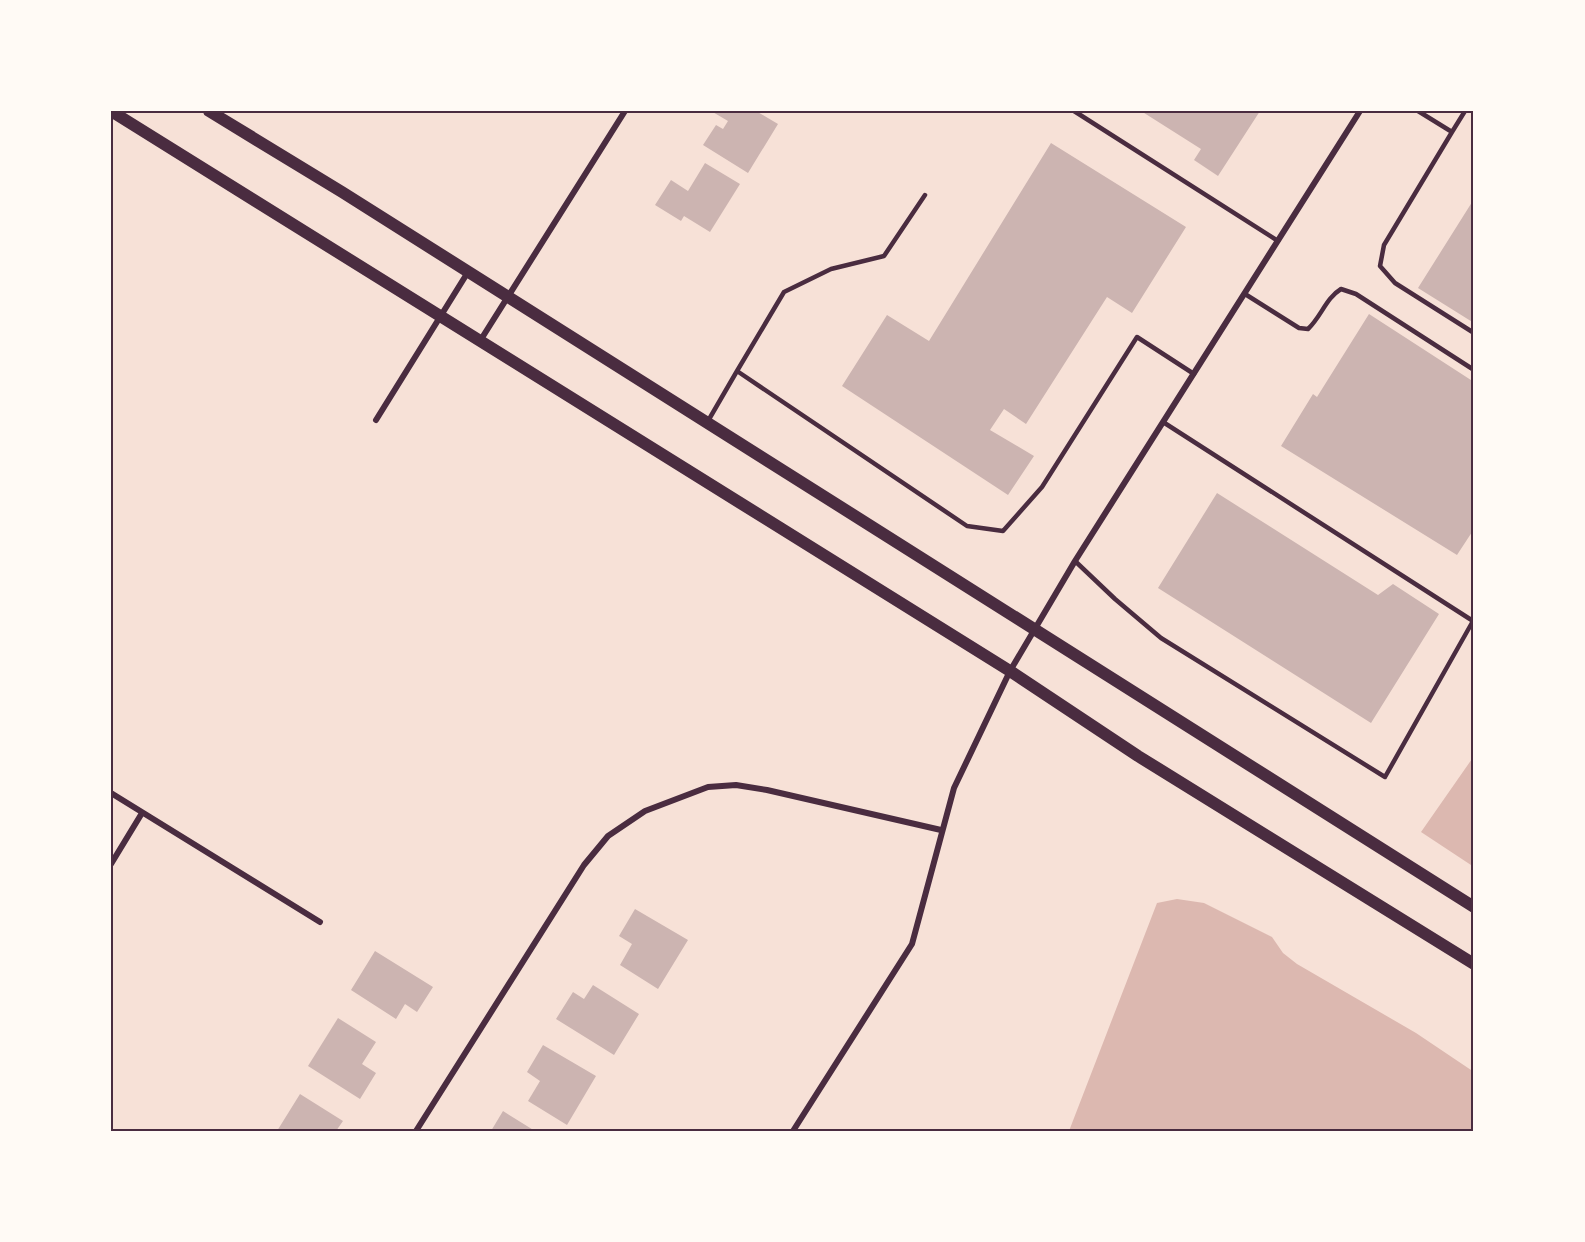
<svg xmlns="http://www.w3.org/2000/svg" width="1585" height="1242" viewBox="0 0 1585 1242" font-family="Quicksand,sans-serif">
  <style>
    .water { fill: #dcb8b0 }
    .building { fill: #ccb4b1 }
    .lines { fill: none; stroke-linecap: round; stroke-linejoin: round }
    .service { stroke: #4a2c40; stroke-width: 4.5 }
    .minor { stroke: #4a2c40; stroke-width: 6 }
    .secondary { stroke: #4a2c40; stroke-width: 12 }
    .neatline { fill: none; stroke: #4a2c40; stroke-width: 2 }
  </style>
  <rect width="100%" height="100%" fill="#f7e1d7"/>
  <path class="water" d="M 1474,756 L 1474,867 L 1421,832 Z
    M 1177,899 L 1204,903 L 1272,937 L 1283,953 L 1297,964 L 1416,1033 L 1474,1072 L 1474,1131 L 1069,1131 L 1157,903 Z"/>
  <path class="building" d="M 711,111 L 756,111 L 778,124 L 748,173 L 703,145 L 716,125 L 723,129 L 728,121 Z
    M 1141,111 L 1260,111 L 1218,176 L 1194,160 L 1201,149 Z
    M 1051,143 L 1186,227 L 1132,313 L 1107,297 L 1026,424 L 1004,409 L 990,430 L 1034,456 L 1008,495 L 842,386 L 887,315 L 929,341 Z
    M 705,163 L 740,184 L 710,232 L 684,216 L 681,221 L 655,205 L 671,180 L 688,191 Z
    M 1474,199 L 1474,323 L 1418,288 Z
    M 1369,314 L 1474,382 L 1474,529 L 1457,555 L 1281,446 L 1313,394 L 1317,397 Z
    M 1217,493 L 1378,595 L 1393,584 L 1439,614 L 1371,723 L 1158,588 Z
    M 635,909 L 688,940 L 658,989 L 620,965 L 632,944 L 619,936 Z
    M 375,951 L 433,987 L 417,1012 L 405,1004 L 396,1019 L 351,990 Z
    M 593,985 L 639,1014 L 614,1055 L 556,1019 L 573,992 L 584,999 Z
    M 338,1018 L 376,1042 L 362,1064 L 376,1073 L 360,1099 L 308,1066 Z
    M 543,1045 L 596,1076 L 567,1125 L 528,1101 L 540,1081 L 527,1072 Z
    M 300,1094 L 343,1121 L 336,1131 L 277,1131 Z
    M 503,1111 L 535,1131 L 491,1131 Z"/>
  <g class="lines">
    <path class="service" d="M 1074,111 L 1278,241
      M 1418,111 L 1452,132 L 1465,111
      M 1452,132 L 1384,245 L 1380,266 L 1395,283 L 1474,333
      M 1245,294 L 1299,328 L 1308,329 C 1321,317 1326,298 1341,289 L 1356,294 L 1474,370
      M 737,371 L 784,292 L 831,269 L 884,256 L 925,195
      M 708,421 L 737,371 L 967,526 L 1003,531 L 1042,487 L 1137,337 L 1194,374
      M 1075,561 L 1115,599 L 1161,638 L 1385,777 L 1473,621 L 1163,422"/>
    <path class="minor" d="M 480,341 L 625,111
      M 376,420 L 468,272
      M 111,793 L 320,922
      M 111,864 L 142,813
      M 416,1131 L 584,865 L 608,836 L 645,811 L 708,787 L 736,785 L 767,790 L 941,830
      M 793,1131 L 912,944 L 954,788 L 1010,671 L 1075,561 L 1360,111"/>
    <path class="secondary" d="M 111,111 L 1010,671 L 1138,756 L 1474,964
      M 209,111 L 342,192 L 1474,907"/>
  </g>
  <rect width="1585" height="1242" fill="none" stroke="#fffaf5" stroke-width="225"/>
  <rect x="112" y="112" width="1360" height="1018" class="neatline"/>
</svg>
